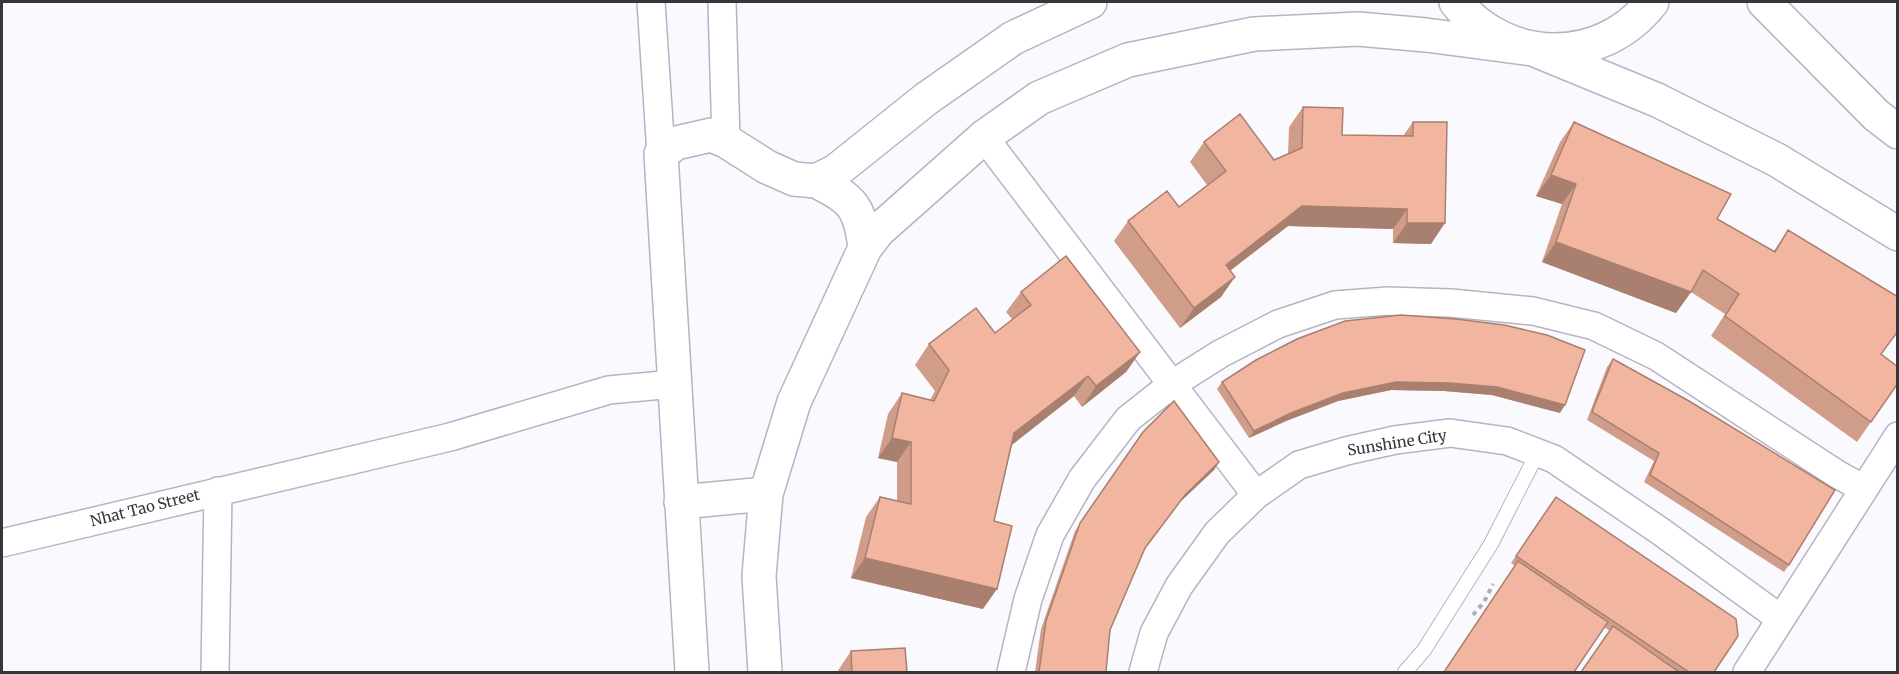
<svg xmlns="http://www.w3.org/2000/svg" width="1899" height="674" viewBox="0 0 1899 674" font-family="Merriweather,serif">
  <style>
    .lines { fill: none; stroke-linecap: round; stroke-linejoin: round }
    .service-casing { stroke: #b7b3c5; stroke-width: 16 }
    .minor-casing { stroke: #b7b3c5; stroke-width: 30 }
    .tertiary-casing { stroke: #b7b3c5; stroke-width: 36 }
    .path { stroke: #afaeb3; stroke-width: 4; stroke-dasharray: 4.5 4.5; stroke-linecap: butt }
    .service { stroke: #fff; stroke-width: 14 }
    .minor { stroke: #fff; stroke-width: 27 }
    .tertiary { stroke: #fff; stroke-width: 33 }
    .wall { fill: #d09d8a }
    .shaded-wall { fill: #a97f70 }
    .building { fill: #f2b6a0; stroke: #a97f70; stroke-width: 1.5 }
    .labels { text-anchor: middle; stroke-width: 4.5; stroke-linejoin: round; paint-order: stroke }
    .street-label { font-size: 15px; fill: #37363d; stroke: #fff }
  </style>
  <rect width="100%" height="100%" fill="#faf9fd"/>
  <g class="lines">
    <g class="service-casing">
      <path id="service" d="M 1405,672 L 1424,650 L 1491,544 L 1538,452"/>
    </g>
    <g class="minor-casing">
      <path id="minor" d="M 651,2 L 661,154
        M 722,2 L 726,141
        M 984,137 L 1256,495
        M 2,543 L 450,437 L 609,390 L 673,384
        M 215,672 L 218,491
        M 1011,672 L 1028,599 L 1050,535 L 1082,479 L 1128,419 L 1171,385 L 1220,354 L 1278,324 L 1335,305 L 1388,301 L 1451,303 L 1533,311 L 1594,326 L 1656,356 L 1837,474 L 1864,489
        M 1143,672 L 1154,633 L 1179,586 L 1217,533 L 1256,495 L 1299,465 L 1346,451 L 1395,440 L 1450,433 L 1507,441 L 1554,459 L 1660,531 L 1781,619
        M 1747,672 L 1898,436"/>
    </g>
    <g class="tertiary-casing">
      <path id="tertiary" d="M 1456,2 C 1507,65 1601,67 1652,2
        M 1764,2 L 1876,115 L 1898,132
        M 816,181 C 853,199 860,207 865,248
        M 681,502 L 766,494
        M 692,672 L 661,154 L 676,143 L 711,135 L 726,141 L 767,167 L 794,179 L 816,181 L 836,171 L 926,99 L 1013,38 L 1090,2
        M 765,672 L 759,576 L 766,494 L 794,402 L 865,248 L 878,231 L 984,137 L 1039,98 L 1128,60 L 1254,34 L 1358,29 L 1426,35 L 1533,49 L 1657,100 L 1777,160 L 1898,234"/>
    </g>
    <path class="path" d="M 1473,615 L 1484,602 L 1493,584"/>
    <use href="#service" class="service"/>
    <use href="#minor" class="minor"/>
    <use href="#tertiary" class="tertiary"/>
  </g>
  <path class="wall" d="M 1303,107 L 1342,135 L 1403,136 L 1413,122 L 1431,244 L 1393,243 L 1393,229 L 1288,226 L 1230,271 L 1221,297 L 1180,328 L 1114,241 L 1128,221 L 1179,207 L 1207,185 L 1190,162 L 1204,142 L 1274,160 L 1288,154 L 1289,127 Z
    M 1574,122 L 1717,219 L 1774,251 L 1788,230 L 1881,355 L 1871,422 L 1857,442 L 1711,336 L 1725,314 L 1691,292 L 1676,313 L 1542,262 L 1562,204 L 1536,196 L 1560,142 Z
    M 1021,292 L 1140,352 L 1126,372 L 1082,407 L 1074,396 L 1012,445 L 994,521 L 983,609 L 851,578 L 866,517 L 880,497 L 897,501 L 897,462 L 878,458 L 888,414 L 902,393 L 930,400 L 935,391 L 915,365 L 929,344 L 995,333 L 1012,319 L 1006,312 Z
    M 1297,339 L 1560,413 L 1492,395 L 1444,391 L 1391,390 L 1338,401 L 1286,421 L 1249,438 L 1217,389 L 1222,382 Z
    M 1613,359 L 1789,565 L 1784,572 L 1644,482 L 1654,461 L 1587,420 L 1607,367 Z
    M 1143,432 L 1219,462 L 1214,470 L 1180,502 L 1145,549 L 1110,630 L 1106,672 L 1035,672 L 1041,629 L 1075,531 Z
    M 1556,497 L 1714,672 L 1581,672 L 1610,631 L 1511,563 Z
    M 851,651 L 907,672 L 837,672 Z"/>
  <path class="shaded-wall" d="M 1551,175 L 1576,184 L 1562,204 L 1536,196 Z
    M 1302,206 L 1407,209 L 1393,229 L 1288,226 L 1211,285 L 1226,265 Z
    M 1407,223 L 1445,223 L 1431,244 L 1393,243 Z
    M 1556,242 L 1691,292 L 1676,313 L 1542,262 Z
    M 1235,277 L 1221,297 L 1180,328 L 1194,308 Z
    M 1140,352 L 1126,372 L 1082,407 L 1096,386 Z
    M 1088,376 L 1074,396 L 1000,454 L 1014,433 Z
    M 1396,382 L 1449,383 L 1497,387 L 1565,405 L 1560,413 L 1492,395 L 1444,391 L 1391,390 L 1338,401 L 1286,421 L 1249,438 L 1254,431 L 1291,413 L 1343,393 Z
    M 892,438 L 911,442 L 897,462 L 878,458 Z
    M 1219,462 L 1214,470 L 1180,502 L 1185,495 Z
    M 865,558 L 997,589 L 983,609 L 851,578 Z"/>
  <path class="building" d="M 1303,107 L 1343,108 L 1342,135 L 1413,136 L 1413,122 L 1447,122 L 1445,223 L 1407,223 L 1407,209 L 1302,206 L 1226,265 L 1235,277 L 1194,308 L 1128,221 L 1167,191 L 1179,207 L 1226,171 L 1204,142 L 1240,114 L 1274,160 L 1302,148 Z
    M 1574,122 L 1731,194 L 1717,219 L 1775,252 L 1788,230 L 1898,297 L 1898,331 L 1881,354 L 1898,367 L 1898,383 L 1871,422 L 1725,316 L 1739,294 L 1703,270 L 1691,292 L 1556,242 L 1576,184 L 1551,175 Z
    M 1066,256 L 1140,352 L 1096,386 L 1088,376 L 1014,433 L 994,521 L 1012,526 L 997,589 L 865,558 L 880,497 L 911,504 L 911,442 L 892,438 L 902,393 L 934,401 L 949,370 L 929,344 L 976,308 L 995,333 L 1031,305 L 1021,292 Z
    M 1401,315 L 1456,319 L 1504,325 L 1547,335 L 1585,350 L 1565,405 L 1497,387 L 1449,383 L 1396,382 L 1343,393 L 1291,413 L 1254,431 L 1222,382 L 1256,360 L 1297,339 L 1345,321 Z
    M 1613,359 L 1689,401 L 1835,490 L 1789,565 L 1650,475 L 1659,453 L 1592,412 Z
    M 1174,401 L 1219,462 L 1185,495 L 1145,548 L 1110,630 L 1106,672 L 1039,672 L 1046,621 L 1080,523 L 1143,432 Z
    M 1556,497 L 1736,619 L 1738,636 L 1714,672 L 1689,672 L 1516,556 Z
    M 1518,561 L 1608,622 L 1574,672 L 1444,672 Z
    M 1613,626 L 1679,672 L 1581,672 Z
    M 905,648 L 907,672 L 852,672 L 851,651 Z"/>
  <g class="labels">
    <g class="street-label">
      <text transform="translate(1397 443) rotate(-9)" y="5">Sunshine City</text>
      <text transform="translate(145 508) rotate(-14)" y="5">Nhat Tao Street</text>
    </g>
  </g>
  <rect width="1899" height="674" fill="none" stroke="#37363d" stroke-width="6"/>
</svg>
